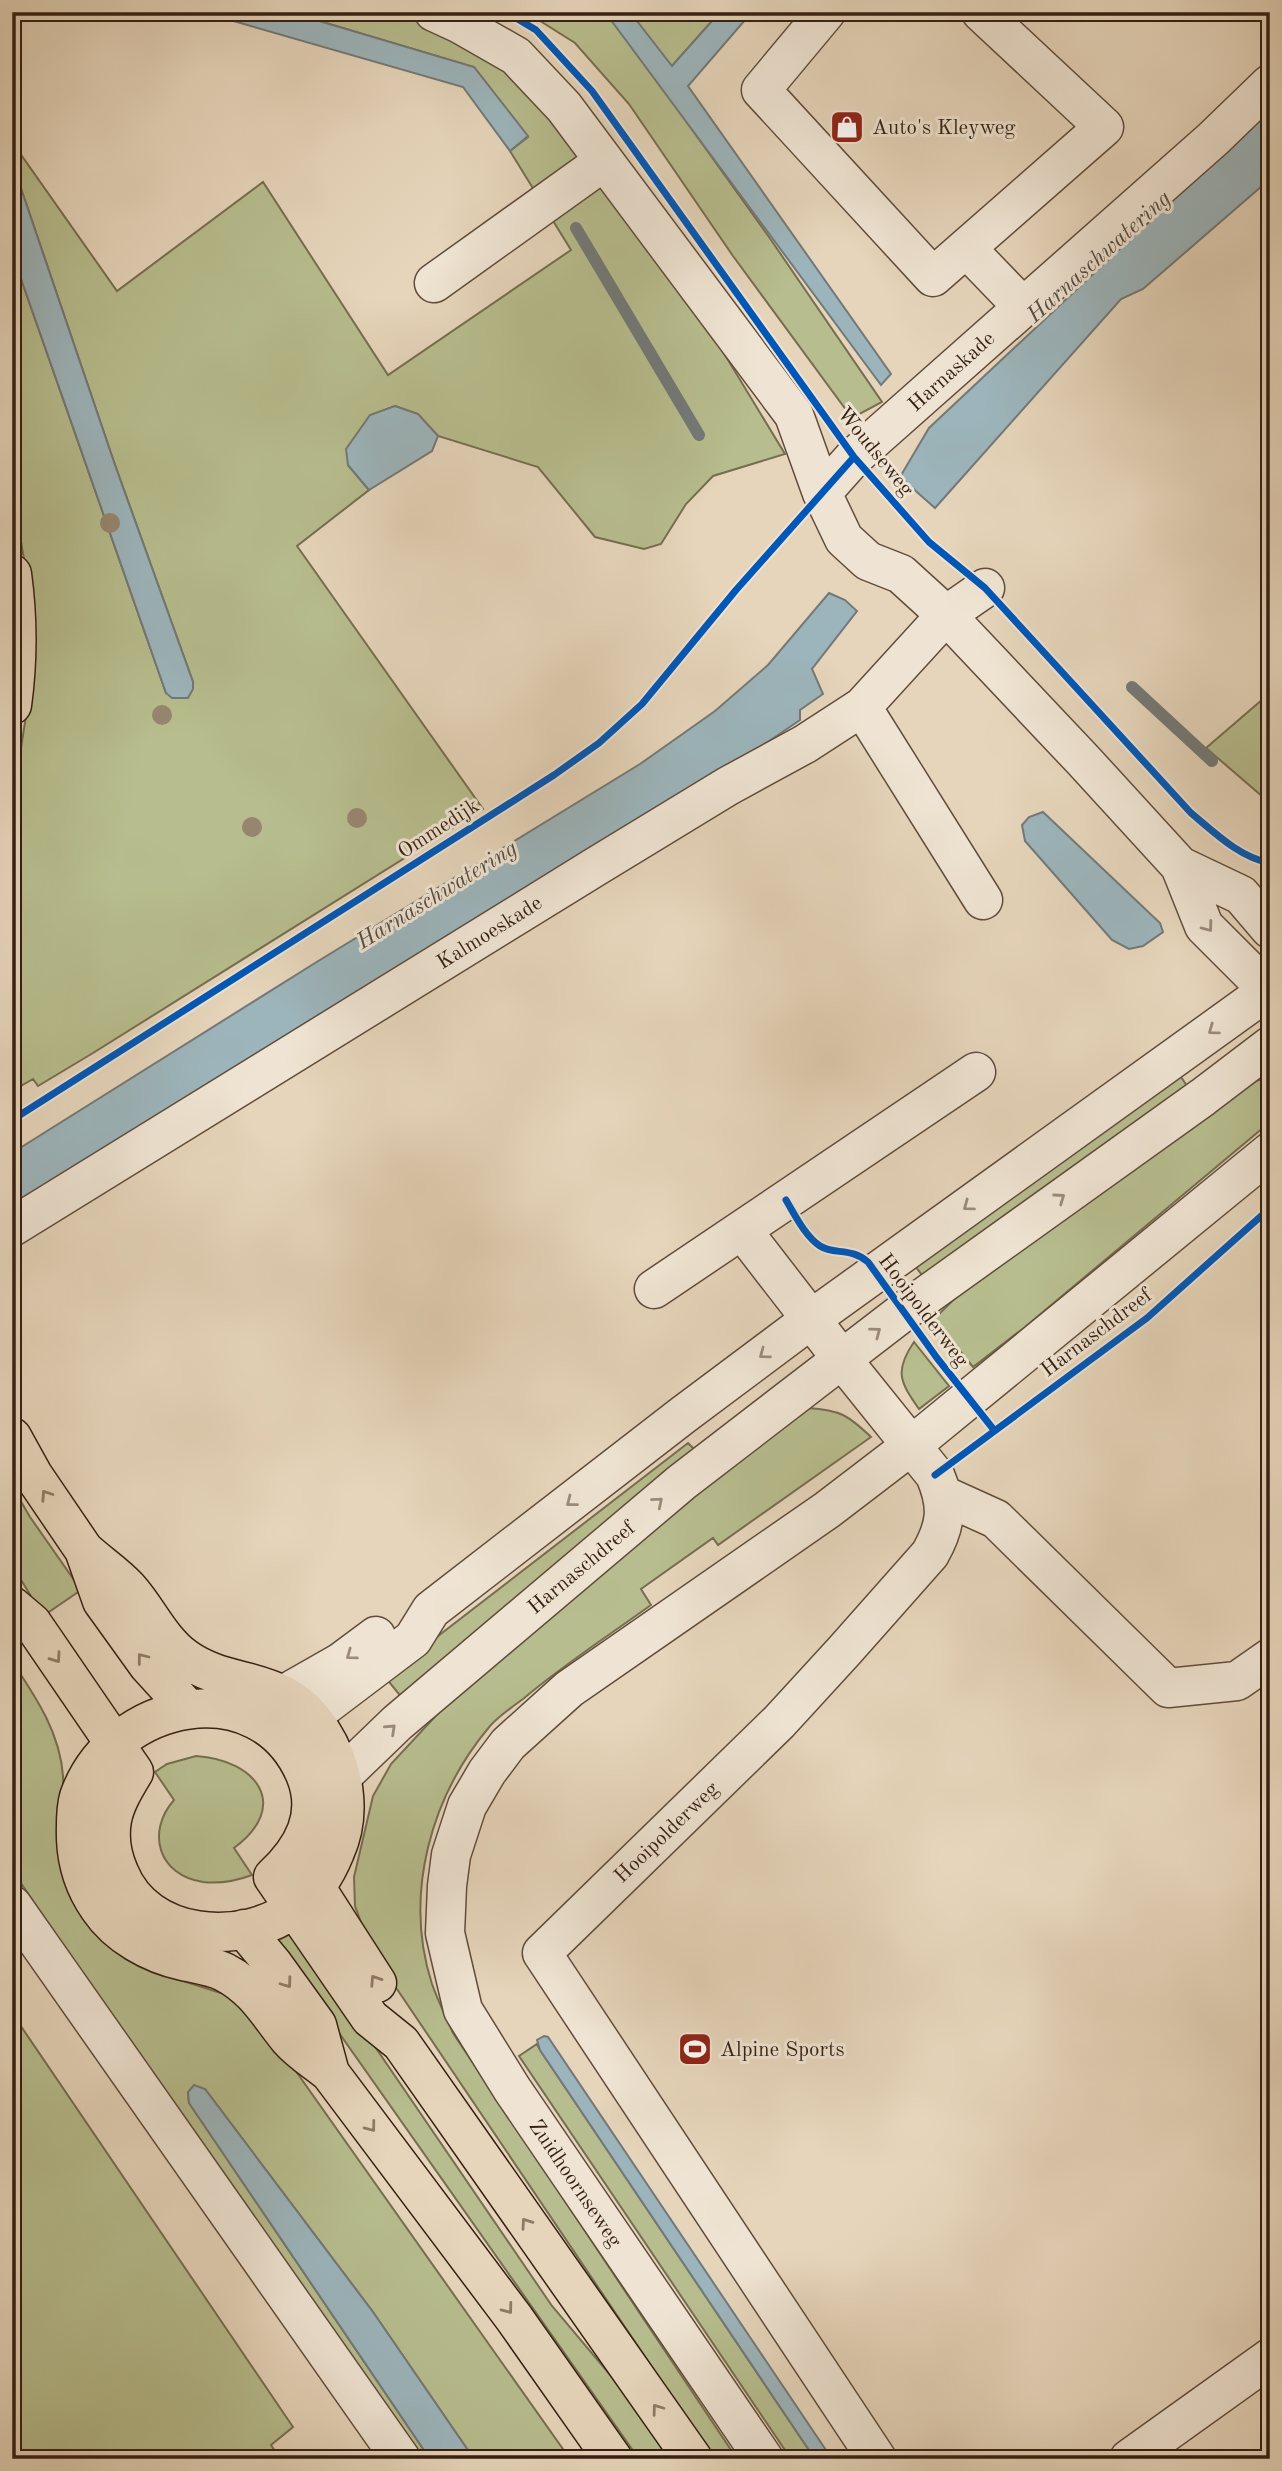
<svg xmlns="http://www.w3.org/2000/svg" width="1282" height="2471" viewBox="0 0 1282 2471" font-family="'Old Standard TT',serif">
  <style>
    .green { fill: #b7bd8e; stroke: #766e50; stroke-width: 2 }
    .water { fill: #9cb5bc; stroke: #737978; stroke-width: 2 }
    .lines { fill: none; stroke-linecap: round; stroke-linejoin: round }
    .stream { stroke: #737978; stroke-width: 12 }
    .minor-casing { stroke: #614c3c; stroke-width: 41 }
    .major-casing { stroke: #351f12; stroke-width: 41 }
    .minor { stroke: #efe4d3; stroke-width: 38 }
    .major { stroke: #e6d5bb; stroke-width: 38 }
    .cycleway-casing { stroke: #efe4d3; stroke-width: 11 }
    .cycleway { stroke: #0057b8; stroke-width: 7 }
    .tree { fill: #97866f }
    .oneway { stroke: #9b8b7c }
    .oneway2 { stroke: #8e7a66 }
    .labels { text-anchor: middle; stroke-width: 6; stroke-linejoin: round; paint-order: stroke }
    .poi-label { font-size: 21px; fill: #351f12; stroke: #efe4d3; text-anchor: start }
    .street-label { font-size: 21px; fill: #351f12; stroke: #efe4d3 }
    .water-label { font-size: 23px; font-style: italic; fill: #544c45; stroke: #efe4d3 }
  </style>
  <rect width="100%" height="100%" fill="#e6d5bb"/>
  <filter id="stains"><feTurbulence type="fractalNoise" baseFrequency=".00286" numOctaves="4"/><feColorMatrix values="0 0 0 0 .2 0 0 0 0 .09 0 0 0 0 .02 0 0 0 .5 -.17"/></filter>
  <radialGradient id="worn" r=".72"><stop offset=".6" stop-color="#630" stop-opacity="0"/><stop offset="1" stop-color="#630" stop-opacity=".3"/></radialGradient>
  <path class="green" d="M 289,12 L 424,12 L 504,56 L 705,322 L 785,454 L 713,476 L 686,504 L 661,544 L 644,549 L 595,537 L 538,467 L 438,436 L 418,414 L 395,406 L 371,415 L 348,465 L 369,490 L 297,546 L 483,809 L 93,1053 L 38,1086 L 33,1079 L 12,1091 L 12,806 L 30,690 L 27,576 L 16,513 L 12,503 L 12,253 L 166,693 L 193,682 L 115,465 L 12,162 L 12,142 L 117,291 L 263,182 L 388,375 L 571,250 L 510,151 L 528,137 L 474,67 Z
    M 526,12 L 608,12 L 769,237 L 882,402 L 852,418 L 733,256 L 629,104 L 575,43 Z
    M 615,12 L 720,12 L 672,66 Z
    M 1270,693 L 1270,803 L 1206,748 Z
    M 1177,1071 L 1189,1089 L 925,1279 L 912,1262 Z
    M 1270,1079 L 1270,1122 L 1025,1327 L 973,1367 L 934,1319 L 1000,1254 L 1232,1089 L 1259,1080 Z
    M 914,1342 L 949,1386 L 919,1409 C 900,1382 894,1371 914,1342 Z
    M 808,1408 C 840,1410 848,1415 871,1437 L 718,1545 L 713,1538 L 641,1589 L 651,1605 C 608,1636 563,1665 523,1699 C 512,1707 499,1716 490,1726 C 431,1796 403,1894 432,1984 C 438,2001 446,2017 453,2033 L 737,2459 L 714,2459 L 372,1952 L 355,1906 L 354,1877 L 373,1796 L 391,1764 L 457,1693 L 735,1453 Z
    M 688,1443 L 698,1453 L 403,1699 L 385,1677 Z
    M 12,1486 L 30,1517 L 81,1590 L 43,1616 L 12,1565 Z
    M 12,1661 C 35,1696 60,1732 63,1776 C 64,1797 60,1821 59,1842 L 170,1977 L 224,1994 L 266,2029 L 570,2459 L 474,2459 L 373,2312 L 205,2089 L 188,2092 L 189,2103 L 430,2459 L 413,2459 L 12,1870 Z
    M 196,1756 C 257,1760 291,1806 234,1848 L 252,1875 C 236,1881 220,1884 203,1882 C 158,1875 146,1832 174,1800 L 155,1772 L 167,1764 Z
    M 296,1931 L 552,2306 L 681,2459 L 639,2459 L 275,1942 Z
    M 12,2013 L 293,2427 L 271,2445 L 280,2459 L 12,2459 Z
    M 537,2044 L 540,2050 L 815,2459 L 791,2459 L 519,2056 Z"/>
  <path class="water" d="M 202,12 L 289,12 L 474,67 L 528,136 L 510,151 L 463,87 Z
    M 605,12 L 630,12 L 672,66 L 720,12 L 752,12 L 688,86 L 891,374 L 881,385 Z
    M 1270,108 L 1270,179 L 1143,289 L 1121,299 L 935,508 L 900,477 L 929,428 Z
    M 12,162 L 115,465 L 193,682 L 193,689 L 188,698 L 172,698 L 166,693 L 12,253 Z
    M 395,406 L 418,414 L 438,436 L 432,451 L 369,490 L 348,465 L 346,449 L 370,415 Z
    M 829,593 L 845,600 L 857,611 L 812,669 L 823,694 L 800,710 L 800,720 L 756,750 L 12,1206 L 12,1153 L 315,963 L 640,764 L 715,711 L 768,665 Z
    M 1043,812 L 1160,923 L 1163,932 L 1143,946 L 1129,949 L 1112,940 L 1025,841 L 1022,825 L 1029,817 Z
    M 544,2036 L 548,2037 L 832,2459 L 815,2459 L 540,2050 L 537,2040 Z
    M 194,2085 L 205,2089 L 373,2312 L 474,2459 L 430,2459 L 189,2103 L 188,2092 Z"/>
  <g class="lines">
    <path class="stream" d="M 576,228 L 699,435
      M 1132,687 L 1212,761"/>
    <g class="minor-casing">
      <path id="minor" d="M 434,12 L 460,24 L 516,56 L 564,107 L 794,415 L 822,493 L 844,539 L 868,561 L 901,574 L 946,615 L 1083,760 L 1180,866 L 1204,926 L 1270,992
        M 826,12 L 761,90 L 933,277 L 1104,127 L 981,12
        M 967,249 L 1023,307
        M 434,283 L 603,162
        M 822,493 L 854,457 L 1213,139 L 1270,84
        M 862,707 L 983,900
        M 1180,866 L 1241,895 L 1270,929
        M 12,1227 L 595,867 L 728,786 L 805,744 L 862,707 L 946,615 L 985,588
        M 742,1230 L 841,1358 L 935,1475 C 948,1506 947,1524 930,1554 L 845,1650 L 779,1722 L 542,1953 L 877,2459
        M 654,1289 L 976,1072
        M 943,1495 L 996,1519 L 1168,1688 L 1237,1681 L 1270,1658
        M 283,1695 L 341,1662 L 376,1636
        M 310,1717 L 413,1639 L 431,1610 L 683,1415 L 810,1320 L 1270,989
        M 342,1776 L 397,1723 L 682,1482 L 903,1312 L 1203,1097 L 1270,1046
        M 12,1905 L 401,2459
        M 764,2459 L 512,2089 L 463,2010 L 445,1933 L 447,1886 L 451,1855 L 467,1806 L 487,1772 L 508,1744 L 569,1689 L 827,1510 L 912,1445 L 1270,1152
        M 1129,2459 L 1270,2358"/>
    </g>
    <g class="major-casing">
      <path id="major" d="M 12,574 C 18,618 18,661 12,705
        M 12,1437 L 33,1475 L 84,1550 L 102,1601 L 148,1665 L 188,1709
        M 12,1606 L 32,1623 L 134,1772 C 125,1787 115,1803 112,1820 C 109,1837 112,1856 119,1872 C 146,1940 242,1948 296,1907 C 314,1893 326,1874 335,1852 C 353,1812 344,1767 321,1731 C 283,1672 231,1691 185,1658 C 160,1640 148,1610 128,1588 C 115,1574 98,1563 84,1550
        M 316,1888 L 377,1983
        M 244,1929 L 273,1964 L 317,2025 L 330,2073
        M 613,2459 L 514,2318 L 330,2073 C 317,2062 300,2052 289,2039 C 268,2013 255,1988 224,1972 C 212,1966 196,1964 183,1961 C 151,1954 118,1936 99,1908 C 85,1888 77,1864 76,1839 C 76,1826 75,1810 79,1797 C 113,1700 260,1669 305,1774 C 322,1815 303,1849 273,1877 L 370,2018 L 401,2043 L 693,2459"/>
    </g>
    <use href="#minor" class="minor"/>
    <use href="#major" class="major"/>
    <g class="cycleway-casing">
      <path id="cycleway" d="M 506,12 L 536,30 L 592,91 L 854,457 L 929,542 L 985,588 L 1191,813 C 1215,833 1239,857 1270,863
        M 12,1120 L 554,775 L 599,743 L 642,704 L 736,590 L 854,457
        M 786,1200 C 795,1215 805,1236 820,1246 C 834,1255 851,1247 868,1262 L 937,1358 L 994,1430
        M 935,1475 L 1147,1318 L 1270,1208"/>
    </g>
    <use href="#cycleway" class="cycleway"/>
  </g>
  <g class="tree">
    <circle cx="110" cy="523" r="10"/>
    <circle cx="162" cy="715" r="10"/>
    <circle cx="357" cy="818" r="10"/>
    <circle cx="252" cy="827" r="10"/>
  </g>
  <defs><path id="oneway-chevron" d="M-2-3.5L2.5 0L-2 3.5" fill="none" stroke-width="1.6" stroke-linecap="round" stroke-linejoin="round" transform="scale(1.75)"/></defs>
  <g class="oneway">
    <use href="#oneway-chevron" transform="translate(1208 927) rotate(53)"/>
    <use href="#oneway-chevron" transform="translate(1213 1030) rotate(144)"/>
    <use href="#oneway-chevron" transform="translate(1060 1198) rotate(-35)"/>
    <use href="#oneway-chevron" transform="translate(968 1206) rotate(144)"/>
    <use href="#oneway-chevron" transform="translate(876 1332) rotate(-37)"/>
    <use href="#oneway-chevron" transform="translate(764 1354) rotate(143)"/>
    <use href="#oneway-chevron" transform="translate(571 1502) rotate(142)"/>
    <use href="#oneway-chevron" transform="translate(658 1502) rotate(-40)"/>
    <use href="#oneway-chevron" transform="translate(351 1655) rotate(144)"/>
    <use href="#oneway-chevron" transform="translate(391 1729) rotate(-43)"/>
  </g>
  <g class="oneway2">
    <use href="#oneway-chevron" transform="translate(46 1495) rotate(-124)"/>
    <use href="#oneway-chevron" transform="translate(56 1658) rotate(55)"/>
    <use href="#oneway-chevron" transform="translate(142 1658) rotate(-128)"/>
    <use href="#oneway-chevron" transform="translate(375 1980) rotate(-123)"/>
    <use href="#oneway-chevron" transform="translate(287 1983) rotate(54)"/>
    <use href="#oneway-chevron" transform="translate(371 2127) rotate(53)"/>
    <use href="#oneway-chevron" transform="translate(526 2223) rotate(-125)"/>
    <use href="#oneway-chevron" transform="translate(508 2309) rotate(53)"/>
    <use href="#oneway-chevron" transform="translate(657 2409) rotate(-126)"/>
  </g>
  <defs>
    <g id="shop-square" transform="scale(1.75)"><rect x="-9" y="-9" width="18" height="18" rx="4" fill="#8f2418" stroke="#efe4d3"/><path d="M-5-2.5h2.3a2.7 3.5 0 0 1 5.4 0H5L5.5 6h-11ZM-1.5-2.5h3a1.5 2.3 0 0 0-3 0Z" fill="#fff"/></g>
    <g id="stadium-square" transform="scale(1.75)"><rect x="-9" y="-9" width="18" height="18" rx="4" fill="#8f2418" stroke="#efe4d3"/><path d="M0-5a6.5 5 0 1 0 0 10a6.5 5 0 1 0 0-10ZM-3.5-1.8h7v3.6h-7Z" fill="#fff"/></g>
  </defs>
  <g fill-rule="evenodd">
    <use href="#shop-square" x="847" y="127"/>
    <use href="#stadium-square" x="695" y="2049"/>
  </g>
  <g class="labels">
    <g class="poi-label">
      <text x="872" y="134">Auto's Kleyweg</text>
      <text x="720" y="2056">Alpine Sports</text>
    </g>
    <g class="street-label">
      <text transform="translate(951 371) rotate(-42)" y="7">Harnaskade</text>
      <text transform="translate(876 451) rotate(51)" y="7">Woudseweg</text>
      <text transform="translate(438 828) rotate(-33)" y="7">Ommedijk</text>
      <text transform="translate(489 932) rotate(-32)" y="7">Kalmoeskade</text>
      <text transform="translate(924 1310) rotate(53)" y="7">Hooipolderweg</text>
      <text transform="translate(1096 1332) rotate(-37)" y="7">Harnaschdreef</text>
      <text transform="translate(581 1567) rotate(-40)" y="7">Harnaschdreef</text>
      <text transform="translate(666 1832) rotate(-44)" y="7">Hooipolderweg</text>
      <text transform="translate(576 2183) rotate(56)" y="7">Zuidhoornseweg</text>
    </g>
    <g class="water-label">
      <text transform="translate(1098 256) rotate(-42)" y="8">Harnaschwatering</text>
      <text transform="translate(436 894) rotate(-32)" y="8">Harnaschwatering</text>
    </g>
  </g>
  <rect width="1282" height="2471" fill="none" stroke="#e6d5bb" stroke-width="42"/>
  <rect x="14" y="14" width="1254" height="2443" fill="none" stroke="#351f12" stroke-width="3.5"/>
  <rect x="21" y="21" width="1240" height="2429" fill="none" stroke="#351f12" stroke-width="2"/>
  <rect width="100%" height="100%" filter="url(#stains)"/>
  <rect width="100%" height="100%" fill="url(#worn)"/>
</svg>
